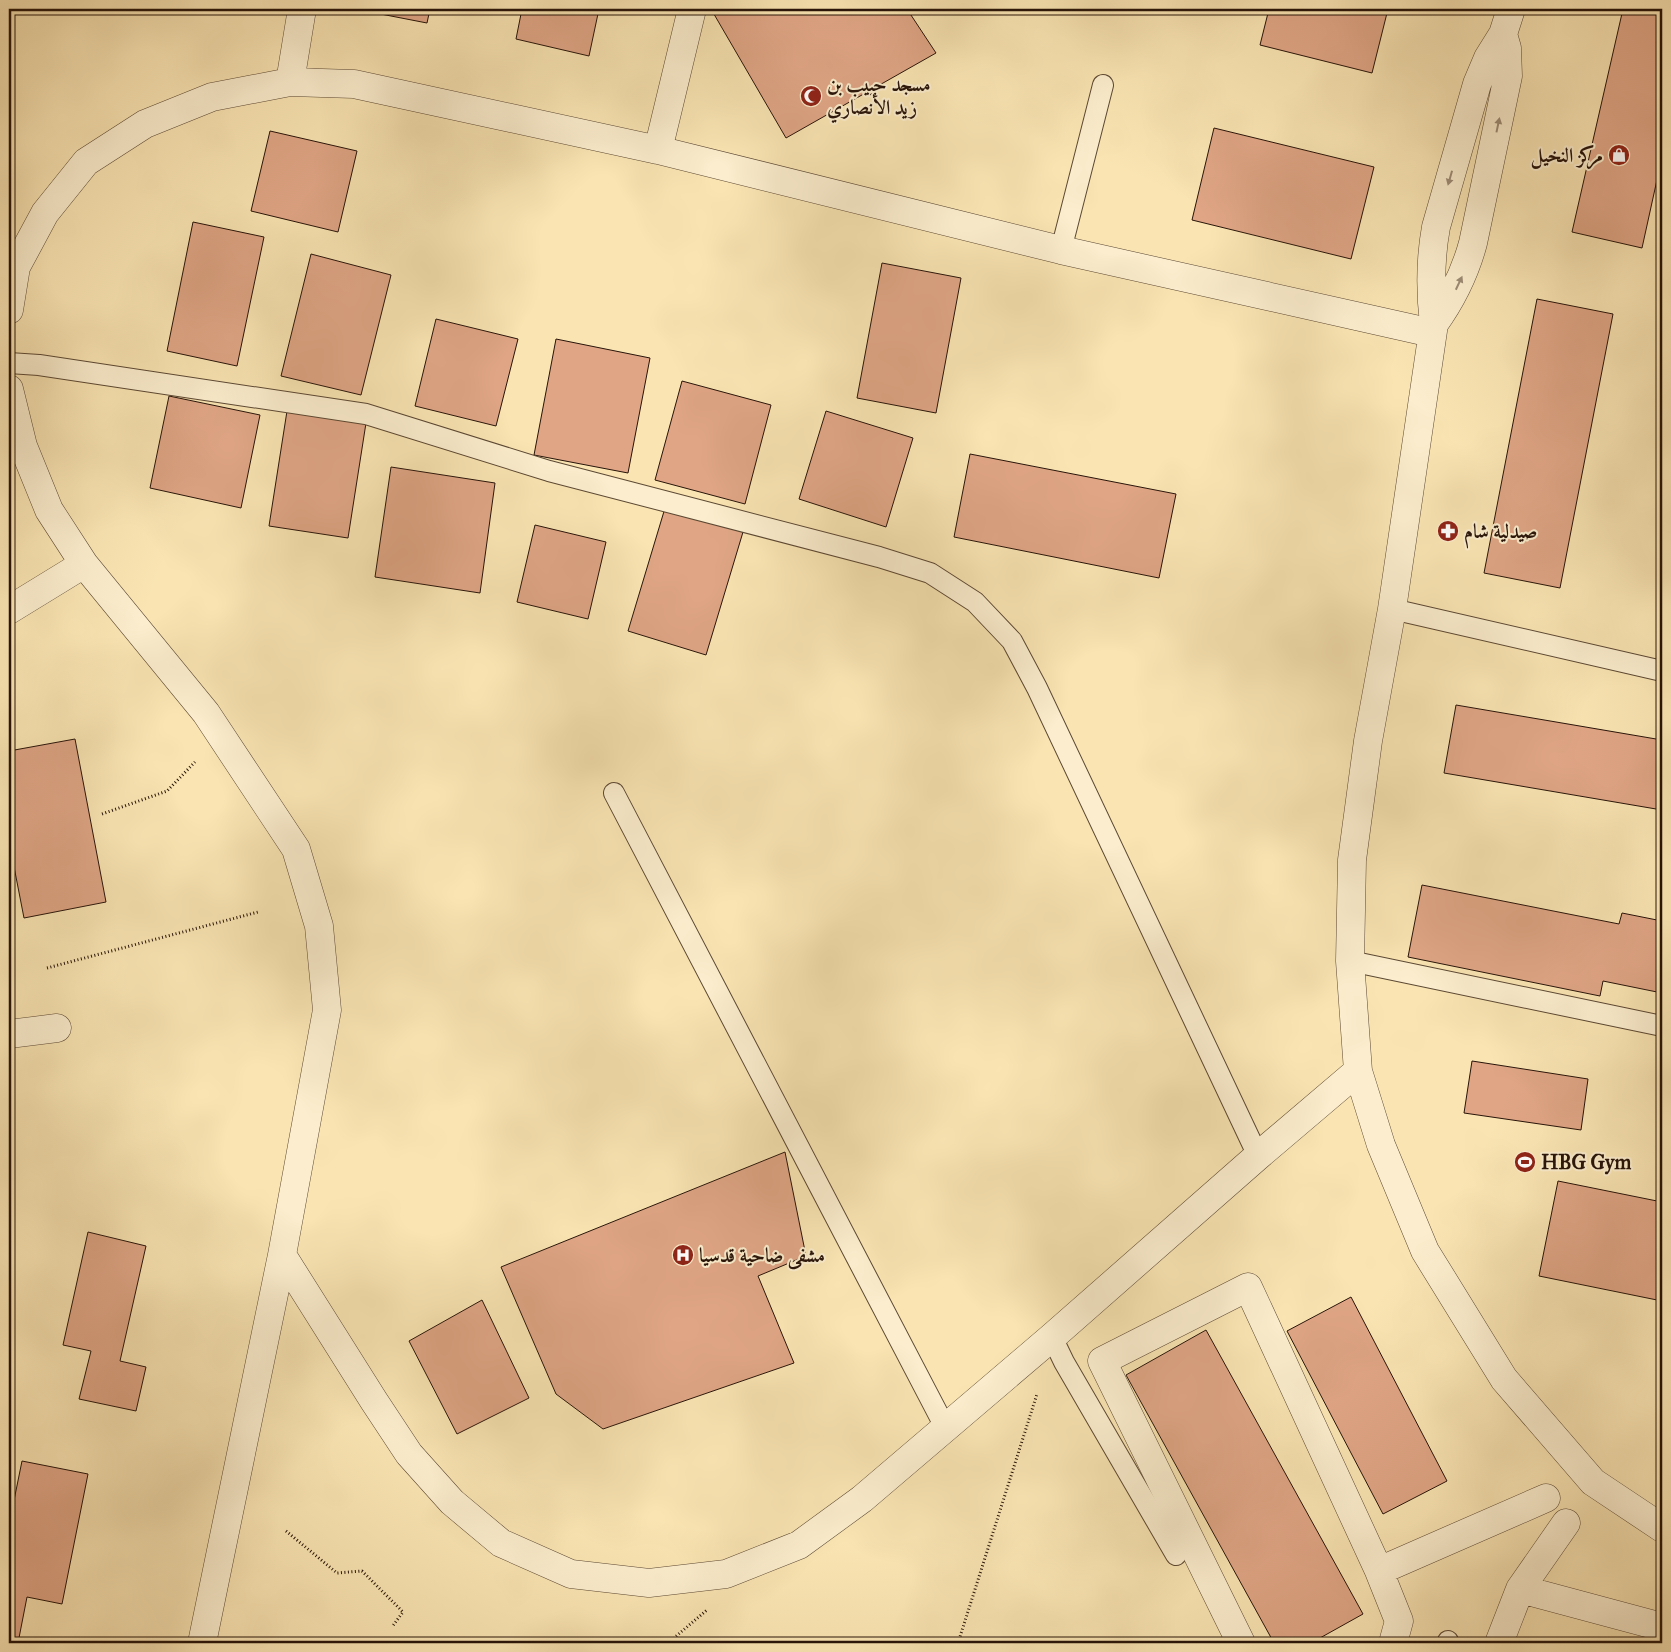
<svg xmlns="http://www.w3.org/2000/svg" width="1671" height="1652" viewBox="0 0 1671 1652" font-family="'IM FELL Great Primer',Amiri,serif">
  <style>
    .building { fill: #dfa585; stroke: #281409 }
    .lines { fill: none; stroke-linecap: round; stroke-linejoin: round }
    .lane-casing { stroke: #5c4833; stroke-width: 22 }
    .street-casing { stroke: #5c4833; stroke-width: 29 }
    .path { stroke: #281409; stroke-width: 3; stroke-dasharray: 1 2.5; stroke-linecap: butt }
    .lane { stroke: #fbedcd; stroke-width: 20 }
    .street { stroke: #fbedcd; stroke-width: 28 }
    .oneway { fill: #9c8b75 }
    .labels { text-anchor: middle; stroke-width: 4; stroke-linejoin: round; paint-order: stroke }
    .poi-label { font-size: 20px; font-weight: bold; fill: #281409; stroke: #fbedcd; text-anchor: start }
  </style>
  <rect width="100%" height="100%" fill="#f9e4b2"/>
  <filter id="stains"><feTurbulence type="fractalNoise" baseFrequency=".004" numOctaves="4"/><feColorMatrix values="0 0 0 0 .2 0 0 0 0 .09 0 0 0 0 .02 0 0 0 .5 -.17"/></filter>
  <radialGradient id="worn" r=".72"><stop offset=".6" stop-color="#630" stop-opacity="0"/><stop offset="1" stop-color="#630" stop-opacity=".3"/></radialGradient>
  <path class="building" d="M 355,9 L 430,9 L 427,23 Z
    M 522,9 L 599,9 L 589,56 L 516,39 Z
    M 711,9 L 907,9 L 936,53 L 786,138 Z
    M 1269,9 L 1388,9 L 1372,73 L 1260,45 Z
    M 1623,9 L 1662,9 L 1662,157 L 1642,248 L 1572,232 Z
    M 1214,128 L 1374,167 L 1351,259 L 1192,220 Z
    M 270,131 L 357,151 L 338,232 L 251,211 Z
    M 193,222 L 264,237 L 237,366 L 167,351 Z
    M 311,254 L 391,275 L 361,395 L 281,376 Z
    M 882,263 L 961,278 L 936,413 L 857,398 Z
    M 1537,299 L 1613,314 L 1560,588 L 1484,573 Z
    M 436,319 L 518,339 L 496,426 L 415,406 Z
    M 556,339 L 650,358 L 628,473 L 534,455 Z
    M 682,381 L 771,405 L 745,504 L 655,480 Z
    M 169,396 L 260,415 L 241,508 L 150,488 Z
    M 287,411 L 366,423 L 348,538 L 269,526 Z
    M 826,411 L 913,438 L 886,527 L 799,499 Z
    M 970,454 L 1176,494 L 1159,578 L 954,537 Z
    M 391,467 L 495,483 L 480,593 L 375,577 Z
    M 665,508 L 743,532 L 706,655 L 628,631 Z
    M 535,525 L 606,542 L 588,619 L 517,602 Z
    M 1456,705 L 1662,740 L 1662,810 L 1444,773 Z
    M 75,739 L 106,902 L 24,918 L 9,841 L 9,751 Z
    M 1422,885 L 1619,924 L 1622,913 L 1662,921 L 1662,993 L 1603,981 L 1600,996 L 1408,957 Z
    M 1472,1061 L 1588,1079 L 1581,1130 L 1464,1113 Z
    M 785,1152 L 806,1256 L 758,1276 L 794,1363 L 603,1429 L 556,1394 L 501,1267 Z
    M 1558,1181 L 1662,1202 L 1662,1301 L 1539,1276 Z
    M 88,1232 L 146,1246 L 120,1361 L 146,1367 L 136,1411 L 79,1399 L 91,1351 L 63,1345 Z
    M 1351,1297 L 1447,1481 L 1383,1514 L 1287,1331 Z
    M 482,1300 L 529,1398 L 457,1434 L 409,1341 Z
    M 1206,1330 L 1363,1614 L 1311,1643 L 1274,1643 L 1126,1375 Z
    M 22,1461 L 88,1474 L 62,1604 L 27,1597 L 18,1643 L 9,1643 L 9,1525 Z"/>
  <g class="lines">
    <g class="lane-casing">
      <path id="lane" d="M 1061,250 L 1103,85
        M 9,363 L 39,365 L 366,414 L 549,471 L 879,557 L 930,573 L 975,602 L 1012,641 L 1037,688 L 1258,1156
        M 1392,609 L 1662,671
        M 614,793 L 945,1427
        M 1350,961 L 1662,1026
        M 1052,1337 L 1064,1362 L 1176,1555
        M 1447,1643 L 1448,1641"/>
    </g>
    <g class="street-casing">
      <path id="street" d="M 1511,9 L 1503,34 L 1488,58 L 1477,84 L 1436,227 C 1430,260 1430,291 1434,324 L 1392,609 L 1368,741 L 1352,860 L 1350,961 L 1358,1071 L 1381,1145 L 1425,1251 L 1504,1379 L 1593,1482 L 1662,1528
        M 290,82 L 302,9
        M 658,150 L 692,9
        M 9,310 L 16,267 L 45,213 L 86,162 L 145,124 L 212,97 L 290,82 L 354,84 L 658,150 L 1061,250 L 1432,333
        M 1434,324 C 1452,299 1465,273 1473,243 L 1508,76 L 1507,48 L 1503,34
        M 9,389 L 23,446 L 49,510 L 84,564 L 206,713 L 296,849 L 319,926 L 327,1010 L 282,1255 L 202,1643
        M 9,610 L 84,564
        M 9,1034 L 57,1028
        M 282,1255 L 374,1401 L 409,1454 L 452,1502 L 501,1543 L 571,1574 L 649,1583 L 726,1574 L 799,1545 L 862,1499 L 1052,1337 L 1258,1156 L 1358,1071
        M 1379,1571 L 1546,1498
        M 1520,1589 L 1566,1523
        M 1241,1643 L 1102,1361 L 1248,1287 L 1379,1571 L 1399,1621 L 1393,1643
        M 1499,1643 L 1520,1589 L 1662,1627"/>
    </g>
    <path class="path" d="M 102,814 L 167,791 L 195,762
      M 47,968 L 258,912
      M 286,1531 L 337,1573 L 362,1571 L 403,1612 L 392,1627
      M 668,1643 L 707,1610
      M 958,1643 L 1037,1394"/>
    <use href="#lane" class="lane"/>
    <use href="#street" class="street"/>
  </g>
  <defs><path id="oneway-solid" d="M-6-.8H1V-3.2L6.5 0L1 3.2V.8H-6Z" transform="scale(1.25)"/></defs>
  <g class="oneway">
    <use href="#oneway-solid" transform="translate(1498 125) rotate(-78)"/>
    <use href="#oneway-solid" transform="translate(1450 178) rotate(106)"/>
    <use href="#oneway-solid" transform="translate(1459 283) rotate(-65)"/>
  </g>
  <defs>
    <g id="mosque-disc" transform="scale(1.125)"><circle r="9.5" fill="#8f2418" stroke="#fbedcd"/><path d="M3.5-4.9A6 6 0 1 0 3.5 4.9A5 5 0 1 1 3.5-4.9Z" fill="#fff"/></g>
    <g id="shop-disc" transform="scale(1.125)"><circle r="9.5" fill="#8f2418" stroke="#fbedcd"/><path d="M-5-2.5h2.3a2.7 3.5 0 0 1 5.4 0H5L5.5 6h-11ZM-1.5-2.5h3a1.5 2.3 0 0 0-3 0Z" fill="#fff"/></g>
    <g id="pharmacy-disc" transform="scale(1.125)"><circle r="9.5" fill="#8f2418" stroke="#fbedcd"/><path d="M-2-6h4v4h4v4h-4v4h-4v-4h-4v-4h4Z" fill="#fff"/></g>
    <g id="stadium-disc" transform="scale(1.125)"><circle r="9.5" fill="#8f2418" stroke="#fbedcd"/><path d="M0-5a6.5 5 0 1 0 0 10a6.5 5 0 1 0 0-10ZM-3.5-1.8h7v3.6h-7Z" fill="#fff"/></g>
    <g id="hospital-disc" transform="scale(1.125)"><circle r="9.5" fill="#8f2418" stroke="#fbedcd"/><path d="M-5-5h3v3.5h4V-5h3V5h-3V1.5h-4V5h-3Z" fill="#fff"/></g>
  </defs>
  <g fill-rule="evenodd">
    <use href="#mosque-disc" x="811" y="96"/>
    <use href="#shop-disc" x="1619" y="155"/>
    <use href="#pharmacy-disc" x="1448" y="531"/>
    <use href="#stadium-disc" x="1525" y="1162"/>
    <use href="#hospital-disc" x="683" y="1255"/>
  </g>
  <g class="labels">
    <g class="poi-label">
      <text x="827" y="91">مسجد حبيب بن<tspan x="827" dy="23">زيد الأنصاري</tspan></text>
      <text x="1603" y="162" text-anchor="end">مركز النخيل</text>
      <text x="1464" y="538">صيدلية شام</text>
      <text x="1541" y="1169">HBG Gym</text>
      <text x="699" y="1262">مشفى ضاحية قدسيا</text>
    </g>
  </g>
  <rect width="1671" height="1652" fill="none" stroke="#f9e4b2" stroke-width="30"/>
  <rect x="10" y="10" width="1651" height="1632" fill="none" stroke="#281409" stroke-width="2.5"/>
  <rect x="15" y="15" width="1641" height="1622" fill="none" stroke="#281409"/>
  <rect width="100%" height="100%" filter="url(#stains)"/>
  <rect width="100%" height="100%" fill="url(#worn)"/>
</svg>
